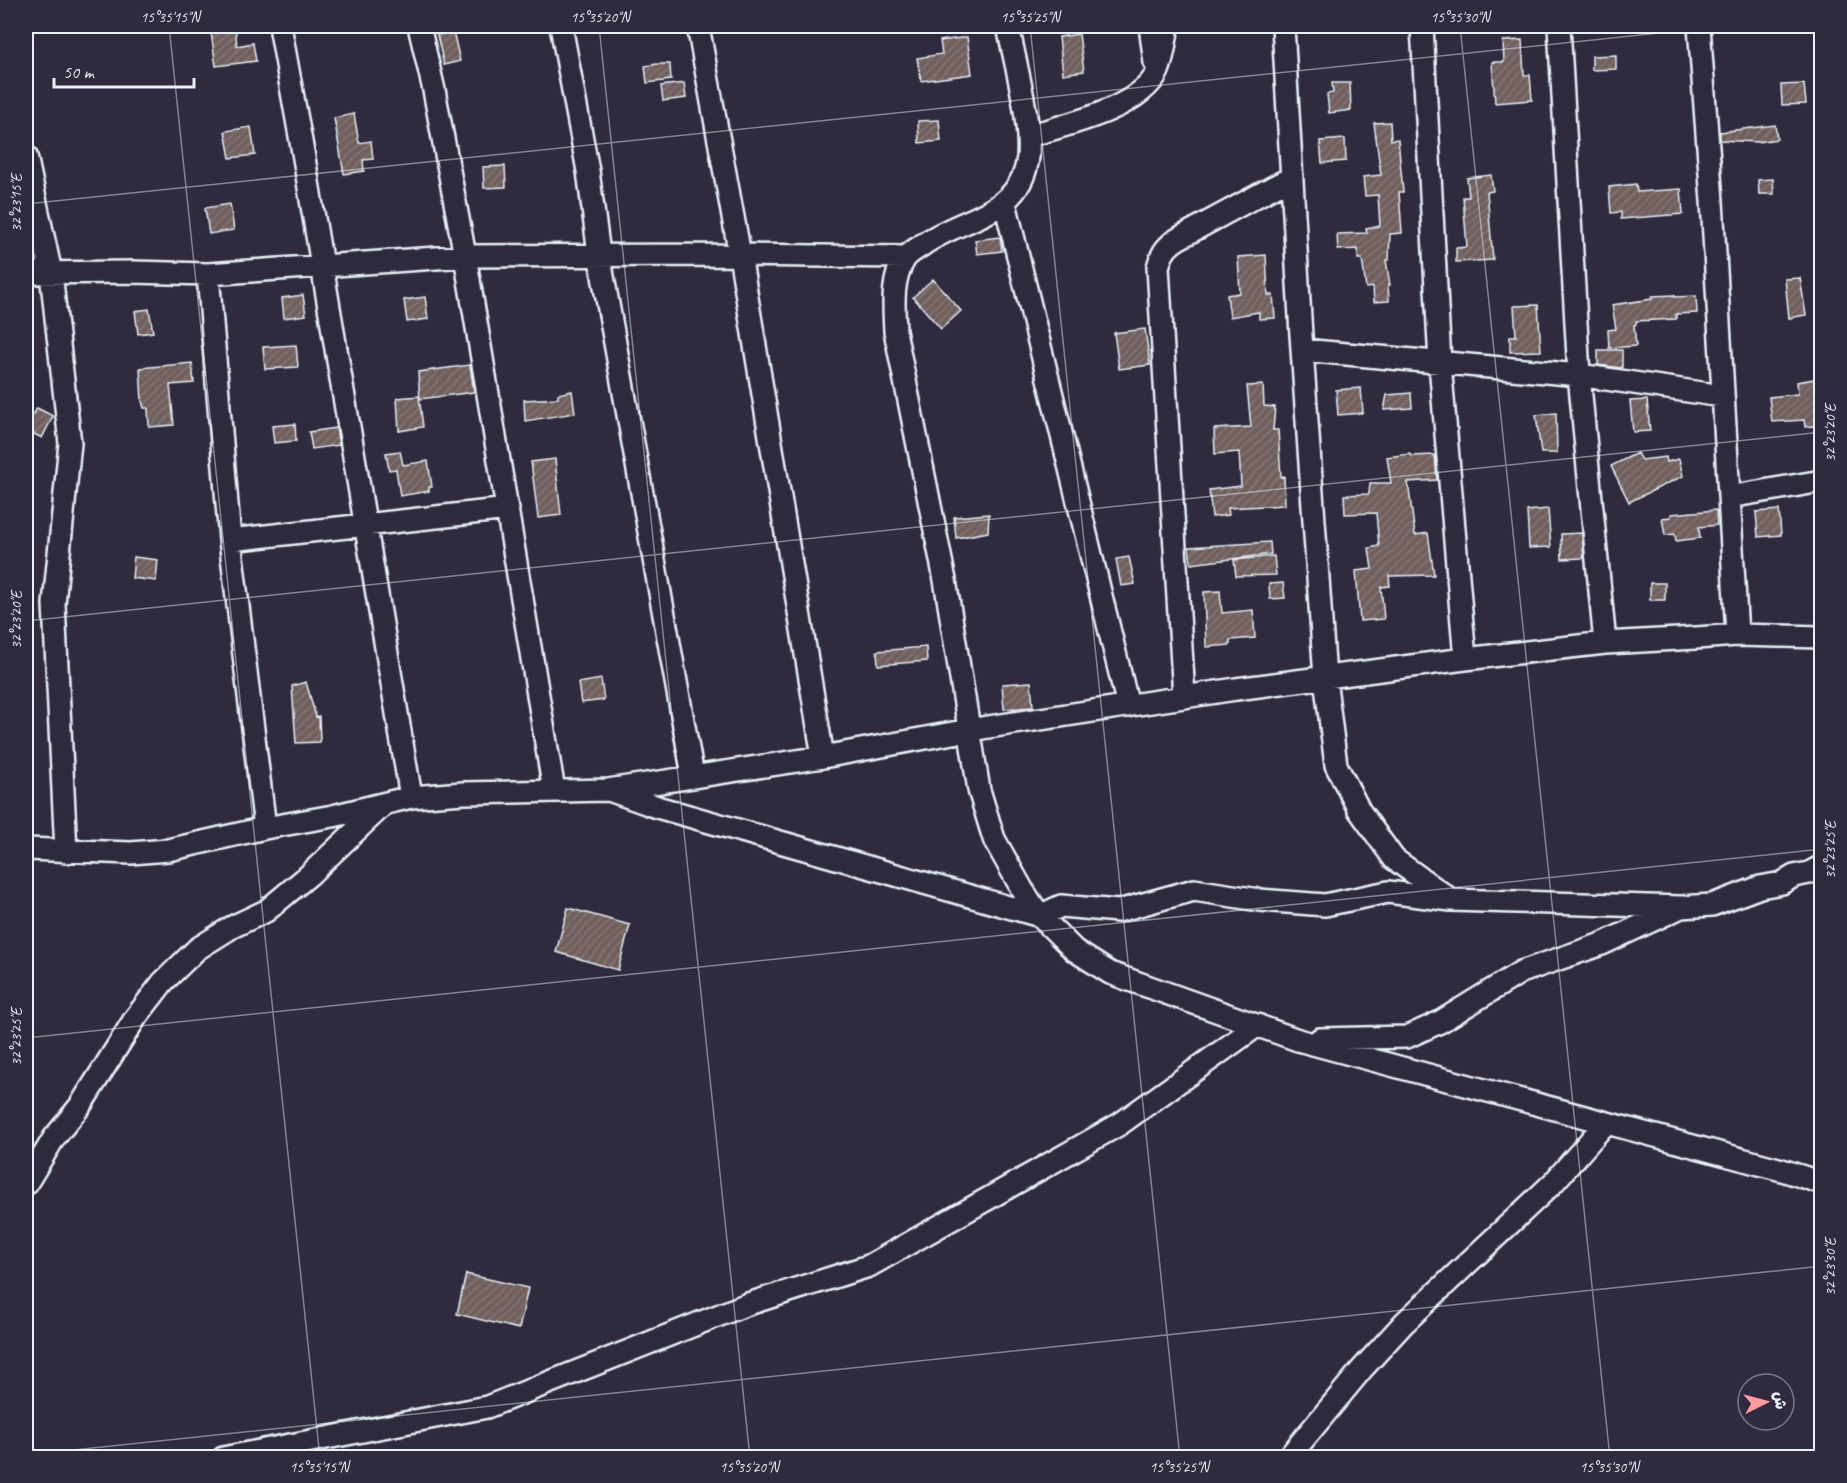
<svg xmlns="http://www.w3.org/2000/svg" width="1847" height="1483" viewBox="0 0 1847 1483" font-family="Caveat,'Playpen Sans Arabic',sans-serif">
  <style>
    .building { fill: url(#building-hatch); stroke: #e8f1f8; stroke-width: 1.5 }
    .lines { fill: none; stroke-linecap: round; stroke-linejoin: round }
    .minor-casing { stroke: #e8f1f8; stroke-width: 26 }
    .minor { stroke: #2f2a3d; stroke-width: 21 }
    .ticks { fill: none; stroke: #e8f1f8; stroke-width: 1.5; stroke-opacity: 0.45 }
    .neatline { fill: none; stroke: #e8f1f8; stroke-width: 2 }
    .ticks-label { font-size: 15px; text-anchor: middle; fill: #e8f1f8 }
  </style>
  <defs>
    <pattern id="building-hatch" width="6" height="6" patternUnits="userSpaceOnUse" patternTransform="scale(1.5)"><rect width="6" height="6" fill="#6f5f5d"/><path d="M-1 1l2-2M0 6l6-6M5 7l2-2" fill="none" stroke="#847675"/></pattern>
  </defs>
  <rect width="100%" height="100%" fill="#2f2a3d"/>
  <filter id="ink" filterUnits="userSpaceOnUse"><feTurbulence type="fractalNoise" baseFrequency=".0167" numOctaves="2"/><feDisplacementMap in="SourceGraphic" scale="12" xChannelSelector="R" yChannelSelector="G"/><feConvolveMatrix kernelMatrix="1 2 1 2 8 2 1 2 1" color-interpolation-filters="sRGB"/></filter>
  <g filter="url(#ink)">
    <path class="building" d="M 210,26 L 235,26 L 237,46 L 253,43 L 256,61 L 216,66 Z
      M 453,31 L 460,61 L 444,65 L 437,35 Z
      M 1079,34 L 1084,71 L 1063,74 L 1059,37 Z
      M 967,37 L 972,74 L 921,81 L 917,58 L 942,54 L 940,41 Z
      M 1522,40 L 1524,75 L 1530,75 L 1532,100 L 1495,103 L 1492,62 L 1504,62 L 1503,41 Z
      M 1616,55 L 1616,69 L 1592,70 L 1592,56 Z
      M 657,64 L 670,64 L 671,80 L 647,83 L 645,66 Z
      M 684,83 L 686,98 L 663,101 L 661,86 Z
      M 1332,83 L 1350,83 L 1351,110 L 1329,113 L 1327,94 L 1333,93 Z
      M 1804,84 L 1806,104 L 1782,105 L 1781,85 Z
      M 354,114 L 359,143 L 371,141 L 373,159 L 363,160 L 364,171 L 344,174 L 334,118 Z
      M 939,120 L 941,141 L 919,143 L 918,121 Z
      M 1390,122 L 1391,140 L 1398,139 L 1403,192 L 1399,192 L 1402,233 L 1390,234 L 1389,260 L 1386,260 L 1390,285 L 1388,285 L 1389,301 L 1374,302 L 1373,287 L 1366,288 L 1362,259 L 1358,259 L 1358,249 L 1338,250 L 1337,234 L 1367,233 L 1366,228 L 1380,226 L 1378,195 L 1365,196 L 1363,177 L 1381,175 L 1374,123 Z
      M 1775,125 L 1777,139 L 1757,142 L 1720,140 L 1720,132 Z
      M 251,127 L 255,155 L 230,158 L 225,131 Z
      M 1345,139 L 1346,161 L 1322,163 L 1320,141 Z
      M 505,166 L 506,187 L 484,188 L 483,167 Z
      M 1491,175 L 1493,191 L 1487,192 L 1493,260 L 1456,262 L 1456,248 L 1467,247 L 1463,197 L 1469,197 L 1467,178 Z
      M 1773,179 L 1774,194 L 1759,194 L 1758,180 Z
      M 1636,184 L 1637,192 L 1681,189 L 1683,214 L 1621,219 L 1621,212 L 1611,213 L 1609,187 Z
      M 230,204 L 234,230 L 209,234 L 205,208 Z
      M 1000,237 L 1002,251 L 977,254 L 975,240 Z
      M 1266,255 L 1268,295 L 1273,295 L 1275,318 L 1259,319 L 1259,312 L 1230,317 L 1227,295 L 1240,293 L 1238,257 Z
      M 1800,278 L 1806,315 L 1789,318 L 1785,279 Z
      M 933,279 L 961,311 L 941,329 L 913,297 Z
      M 303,295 L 306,315 L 284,318 L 282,298 Z
      M 1675,295 L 1675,297 L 1696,296 L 1697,313 L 1676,314 L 1676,319 L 1636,321 L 1636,324 L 1634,325 L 1636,346 L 1609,348 L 1608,330 L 1616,329 L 1612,305 L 1652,299 L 1652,296 Z
      M 425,297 L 428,319 L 407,322 L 404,300 Z
      M 1538,305 L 1541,351 L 1510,352 L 1510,336 L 1516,336 L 1514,306 Z
      M 149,309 L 153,332 L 138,334 L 135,311 Z
      M 1145,329 L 1150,365 L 1119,369 L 1114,333 Z
      M 296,345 L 298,367 L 265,369 L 263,347 Z
      M 1598,350 L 1622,350 L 1622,368 L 1598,365 Z
      M 192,363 L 194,383 L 170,385 L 174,425 L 149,427 L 148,408 L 144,408 L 142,401 L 140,368 Z
      M 470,365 L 474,392 L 420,399 L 418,372 Z
      M 1821,378 L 1821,425 L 1805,427 L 1804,420 L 1772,422 L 1769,397 L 1798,394 L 1797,382 Z
      M 1263,385 L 1264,406 L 1275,407 L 1273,430 L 1278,430 L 1281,477 L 1284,476 L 1285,505 L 1228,508 L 1229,515 L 1212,517 L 1209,490 L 1241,486 L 1239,452 L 1215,454 L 1214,429 L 1251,427 L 1247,386 Z
      M 1361,388 L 1363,413 L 1338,415 L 1336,390 Z
      M 572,391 L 575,413 L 525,421 L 524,400 L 558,398 L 558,394 Z
      M 1411,393 L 1412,408 L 1384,410 L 1387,395 Z
      M 419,396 L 423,427 L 399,431 L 397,398 Z
      M 1647,400 L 1650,431 L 1633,432 L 1630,401 Z
      M 37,408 L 53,416 L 42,438 L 26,430 L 26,410 L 34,414 Z
      M 1556,413 L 1557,453 L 1541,453 L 1536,415 Z
      M 295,424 L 296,441 L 274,443 L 272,426 Z
      M 336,428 L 339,445 L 312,449 L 309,432 Z
      M 400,451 L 403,465 L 428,461 L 432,487 L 429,487 L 429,491 L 400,496 L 396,469 L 389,470 L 386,453 Z
      M 1637,453 L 1641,460 L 1666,457 L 1667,462 L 1679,459 L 1683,476 L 1629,502 L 1611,466 Z
      M 1410,454 L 1411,456 L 1435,455 L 1437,480 L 1408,482 L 1415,535 L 1428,533 L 1434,575 L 1389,576 L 1390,586 L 1381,587 L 1384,619 L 1360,621 L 1356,571 L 1372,569 L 1369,548 L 1379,546 L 1376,513 L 1345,514 L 1344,495 L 1369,494 L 1370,483 L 1391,483 L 1387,457 Z
      M 555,459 L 561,515 L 538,518 L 531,462 Z
      M 1548,509 L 1551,547 L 1529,548 L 1527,511 Z
      M 1716,510 L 1717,525 L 1699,527 L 1700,538 L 1676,541 L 1675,534 L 1665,535 L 1662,518 L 1671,517 L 1671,514 Z
      M 1779,510 L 1781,535 L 1758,537 L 1756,512 Z
      M 989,514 L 988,532 L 956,538 L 954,517 Z
      M 1582,533 L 1584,558 L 1562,559 L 1561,534 Z
      M 1270,542 L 1271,554 L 1191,564 L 1189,547 Z
      M 1274,556 L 1276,575 L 1236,576 L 1234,560 Z
      M 134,557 L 158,560 L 156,581 L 132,578 Z
      M 1129,557 L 1135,584 L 1121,586 L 1116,559 Z
      M 1283,583 L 1285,598 L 1270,599 L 1269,584 Z
      M 1650,583 L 1665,583 L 1665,600 L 1650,600 Z
      M 1220,591 L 1222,613 L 1253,610 L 1255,638 L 1230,640 L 1230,645 L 1206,647 L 1204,592 Z
      M 926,647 L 927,661 L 878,665 L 877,651 Z
      M 601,679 L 604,700 L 581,703 L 578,683 Z
      M 306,682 L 316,717 L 319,716 L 320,742 L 296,743 L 292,686 Z
      M 1031,682 L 1033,707 L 1004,709 L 1002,684 Z
      M 568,908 L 630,925 L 618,970 L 556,952 Z
      M 466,1274 L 528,1288 L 519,1329 L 457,1314 Z"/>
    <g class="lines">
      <g class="minor-casing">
        <path id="minor" d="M 280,26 L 304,158 L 411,797
          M 419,26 L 434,90 L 465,256 L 554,791
          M 561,26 L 588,171 L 599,254 L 693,776
          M 698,26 L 740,255 L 823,757
          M 1008,26 C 1015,63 1031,120 1028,157 C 1021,216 960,217 921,246 C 915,250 907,254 904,260 C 891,280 894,308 895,331 L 945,580 L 979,790 L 994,839 L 1022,889 L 1040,916 L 1074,950 L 1110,973 L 1298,1040 L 1782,1170 L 1822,1183
          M 1150,26 L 1155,63
          M 1283,26 L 1301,335 L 1325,678 L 1336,765 L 1359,810 L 1394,859 L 1447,897
          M 1422,26 L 1440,363 L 1465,659
          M 1559,26 L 1579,375 L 1605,643
          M 1699,26 L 1712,201 L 1737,635
          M 1028,136 C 1066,125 1140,109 1158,71 C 1164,56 1165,41 1168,26
          M 26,156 L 51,273 L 70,443 L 54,604 L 66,852
          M 1005,203 L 1128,706
          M 26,273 L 132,272 L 208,274 L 465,256 L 740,255 L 905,257
          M 208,274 L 230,540 L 265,828
          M 1302,350 L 1579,375 L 1722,396
          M 1729,497 L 1822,481
          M 230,540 L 508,509
          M 1184,697 L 1158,267 C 1162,252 1167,245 1181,237 L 1292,177
          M 612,791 L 657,807 L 1040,916 L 1061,906 L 1118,911 L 1194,890 L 1259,900 L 1325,905 L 1388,892 L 1451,900 L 1681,907
          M 26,849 L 131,853 L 168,850 L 265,828 L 333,816 L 411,797 L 463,793 L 608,790 L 823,757 L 969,730 L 1236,689 L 1465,659 L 1605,643 L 1696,638 L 1737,635 L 1822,637
          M 1320,1039 L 1407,1037 L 1440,1022 L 1521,972 L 1602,944 L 1681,907 L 1712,905 L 1760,887 L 1782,883 L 1794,876 L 1809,873 L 1822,866
          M 26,1184 L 54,1138 L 80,1106 L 136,1017 L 163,982 L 197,949 L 232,927 L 266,911 L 309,875 L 382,806
          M 223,1458 L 487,1407 L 745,1305 L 869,1266 L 1120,1124 L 1258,1025
          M 1288,1458 L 1362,1369 L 1404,1323 L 1553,1183 L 1605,1124"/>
      </g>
      <use href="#minor" class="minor"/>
    </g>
  </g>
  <path class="ticks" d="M 169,26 L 320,1458M 599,26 L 750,1458M 1030,26 L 1180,1458M 1460,26 L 1610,1458M 26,204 L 1726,26M 26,621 L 1822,432M 26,1038 L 1822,849M 26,1455 L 1822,1266"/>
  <rect width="1847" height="1483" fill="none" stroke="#2f2a3d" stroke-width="66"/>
  <g transform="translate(1766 1402) rotate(84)"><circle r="28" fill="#2f2a3d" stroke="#797a88" stroke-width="1.5"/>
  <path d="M0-4.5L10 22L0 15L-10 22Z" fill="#ff9aa2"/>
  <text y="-9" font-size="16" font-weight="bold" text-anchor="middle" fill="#e8f1f8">ش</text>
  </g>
  <path d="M54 78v9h140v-9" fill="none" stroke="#e8f1f8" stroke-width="3"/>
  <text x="63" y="78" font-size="18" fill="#e8f1f8" stroke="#2f2a3d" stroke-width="4.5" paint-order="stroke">50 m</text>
  <rect x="33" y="33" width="1781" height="1417" class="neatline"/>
  <g class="ticks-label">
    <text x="170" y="22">15°35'15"N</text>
    <text x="600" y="22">15°35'20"N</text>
    <text x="1030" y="22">15°35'25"N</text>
    <text x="1460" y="22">15°35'30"N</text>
    <text transform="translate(16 203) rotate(-90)" y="5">32°23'15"E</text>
    <text transform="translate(1830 433) rotate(-90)" y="5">32°23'20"E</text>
    <text transform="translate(16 620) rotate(-90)" y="5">32°23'20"E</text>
    <text transform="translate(1830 850) rotate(-90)" y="5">32°23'25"E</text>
    <text transform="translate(16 1037) rotate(-90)" y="5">32°23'25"E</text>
    <text transform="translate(1830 1267) rotate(-90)" y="5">32°23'30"E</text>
    <text x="319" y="1472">15°35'15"N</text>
    <text x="749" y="1472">15°35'20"N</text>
    <text x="1179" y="1472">15°35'25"N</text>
    <text x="1609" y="1472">15°35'30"N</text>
  </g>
</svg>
